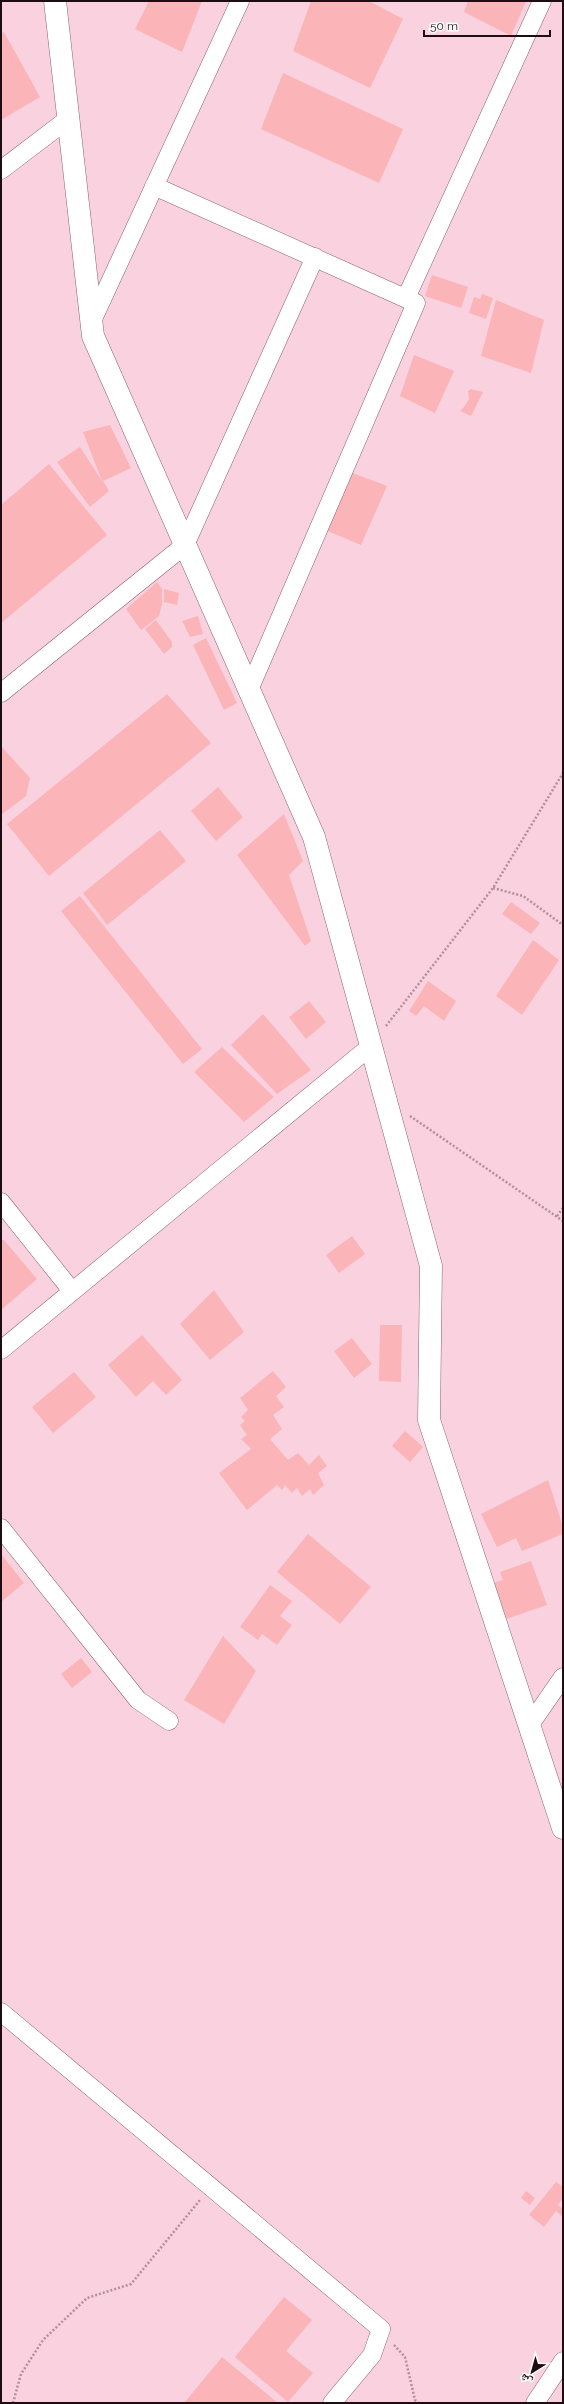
<svg xmlns="http://www.w3.org/2000/svg" width="564" height="2404" viewBox="0 0 564 2404" font-family="Raleway,'Noto Naskh Arabic',sans-serif">
  <style>
    .building { fill: #fbb4b7 }
    .lines { fill: none; stroke-linecap: round; stroke-linejoin: round }
    .minor-casing { stroke: #8b606f; stroke-width: 19 }
    .tertiary-casing { stroke: #8b606f; stroke-width: 23 }
    .path { stroke: #af8f9a; stroke-width: 2.5; stroke-dasharray: 2 2; stroke-linecap: butt }
    .minor { stroke: #fff; stroke-width: 18 }
    .tertiary { stroke: #fff; stroke-width: 22 }
  </style>
  <rect width="100%" height="100%" fill="#fad2df"/>
  <path class="building" d="M 149,1 L 202,1 L 182,52 L 135,29 Z
    M 311,1 L 369,1 L 403,19 L 370,88 L 293,51 Z
    M 468,1 L 526,1 L 511,36 L 464,12 Z
    M 4,32 L 40,97 L 1,120 L 1,33 Z
    M 283,73 L 403,129 L 379,183 L 261,129 Z
    M 432,275 L 468,287 L 461,308 L 425,296 Z
    M 482,294 L 493,298 L 486,319 L 469,313 L 474,297 L 480,299 Z
    M 496,300 L 544,320 L 531,373 L 481,356 Z
    M 414,355 L 454,371 L 435,413 L 400,396 Z
    M 471,389 L 483,392 L 471,416 L 460,411 L 464,407 L 469,399 L 468,391 Z
    M 110,425 L 131,468 L 103,481 L 109,491 L 90,507 L 57,462 L 80,447 L 102,481 L 83,432 Z
    M 49,464 L 107,535 L 1,623 L 1,505 Z
    M 350,472 L 387,486 L 361,545 L 325,530 Z
    M 157,582 L 162,589 L 162,604 L 159,616 L 141,630 L 126,609 Z
    M 164,589 L 179,593 L 177,605 L 164,602 Z
    M 198,616 L 203,634 L 190,637 L 182,621 Z
    M 156,620 L 172,642 L 172,647 L 164,654 L 145,629 Z
    M 206,638 L 237,703 L 224,710 L 193,645 Z
    M 167,694 L 211,743 L 49,876 L 7,824 Z
    M 1,746 L 30,778 L 26,796 L 1,815 Z
    M 218,787 L 243,817 L 216,841 L 191,811 Z
    M 284,814 L 303,861 L 289,875 L 311,941 L 305,946 L 237,855 Z
    M 160,830 L 186,861 L 107,925 L 83,893 Z
    M 80,896 L 202,1049 L 183,1064 L 61,911 Z
    M 511,902 L 540,923 L 531,934 L 502,914 Z
    M 533,940 L 559,960 L 522,1015 L 496,996 Z
    M 428,981 L 456,1001 L 444,1021 L 424,1006 L 416,1016 L 409,1011 Z
    M 309,1001 L 326,1022 L 306,1039 L 289,1017 Z
    M 263,1014 L 311,1070 L 277,1094 L 231,1045 Z
    M 222,1047 L 274,1097 L 244,1122 L 194,1072 Z
    M 352,1236 L 365,1254 L 339,1273 L 326,1255 Z
    M 1,1240 L 4,1240 L 37,1279 L 1,1310 Z
    M 214,1290 L 244,1332 L 210,1360 L 180,1324 Z
    M 380,1325 L 402,1325 L 401,1382 L 379,1381 Z
    M 142,1335 L 182,1380 L 166,1395 L 153,1381 L 136,1397 L 108,1365 Z
    M 352,1338 L 372,1364 L 354,1378 L 334,1351 Z
    M 273,1371 L 286,1387 L 276,1396 L 284,1407 L 273,1415 L 282,1429 L 270,1439 L 288,1460 L 298,1453 L 309,1465 L 319,1455 L 327,1466 L 318,1473 L 324,1485 L 313,1495 L 310,1489 L 302,1496 L 297,1488 L 292,1493 L 285,1485 L 282,1490 L 277,1485 L 247,1510 L 219,1473 L 251,1449 L 241,1439 L 247,1435 L 240,1425 L 245,1421 L 241,1417 L 248,1410 L 240,1398 Z
    M 74,1372 L 96,1397 L 53,1433 L 32,1407 Z
    M 405,1431 L 423,1447 L 410,1462 L 392,1446 Z
    M 548,1480 L 563,1527 L 563,1534 L 522,1551 L 516,1538 L 497,1547 L 481,1514 Z
    M 308,1534 L 371,1587 L 340,1624 L 277,1572 Z
    M 1,1554 L 24,1583 L 1,1602 Z
    M 531,1561 L 547,1605 L 503,1620 L 490,1584 L 503,1580 L 500,1572 Z
    M 270,1585 L 292,1601 L 280,1616 L 292,1625 L 277,1645 L 262,1634 L 258,1640 L 240,1627 Z
    M 223,1636 L 256,1671 L 224,1724 L 184,1700 Z
    M 81,1658 L 92,1672 L 72,1688 L 61,1674 Z
    M 556,2182 L 563,2187 L 563,2198 L 558,2205 L 563,2209 L 563,2217 L 556,2211 L 544,2227 L 529,2215 Z
    M 526,2191 L 535,2198 L 530,2205 L 521,2198 Z
    M 284,2297 L 312,2320 L 286,2351 L 313,2373 L 288,2402 L 235,2357 Z
    M 222,2357 L 278,2403 L 184,2403 Z"/>
  <g class="lines">
    <g class="minor-casing">
      <path id="minor" d="M 1,170 L 68,119
        M 154,186 L 416,303 L 249,690
        M 406,298 L 542,1
        M 92,321 L 240,1
        M 1,693 L 185,545 L 315,257
        M 1,1202 L 72,1291
        M 1,1350 L 371,1046
        M 1,1528 L 138,1700 L 169,1721
        M 529,1726 L 563,1677
        M 1,2012 L 381,2329 L 372,2355 L 332,2403
        M 535,2403 L 563,2361"/>
    </g>
    <g class="tertiary-casing">
      <path id="tertiary" d="M 55,1 L 93,336 L 314,837 L 431,1266 L 429,1420 L 563,1828"/>
    </g>
    <path class="path" d="M 493,888 L 523,896 L 563,925
      M 386,1026 L 493,888 L 563,773
      M 410,1116 L 563,1221
      M 557,1216 L 563,1208
      M 394,2345 L 405,2357 L 415,2400 L 419,2403
      M 13,2403 L 21,2374 L 43,2340 L 87,2298 L 131,2284 L 200,2200"/>
    <use href="#minor" class="minor"/>
    <use href="#tertiary" class="tertiary"/>
  </g>
  <rect width="564" height="2404" fill="none" stroke="#1d0d13" stroke-width="4"/>
  <g transform="translate(532 2372) rotate(217)" stroke="#ffffff" stroke-width="3" paint-order="stroke">
  <path d="M0-3L7 15L0 10L-7 15Z" fill="#1d0d13"/>
  <text y="-6" font-size="11" font-weight="bold" text-anchor="middle" fill="#1d0d13">ش</text>
  </g>
  <path d="M424 30v6h126v-6" fill="none" stroke="#1d0d13" stroke-width="2"/>
  <text x="430" y="30" font-size="12" fill="#1d0d13" stroke="#ffffff" stroke-width="3" paint-order="stroke">50 m</text>
</svg>
